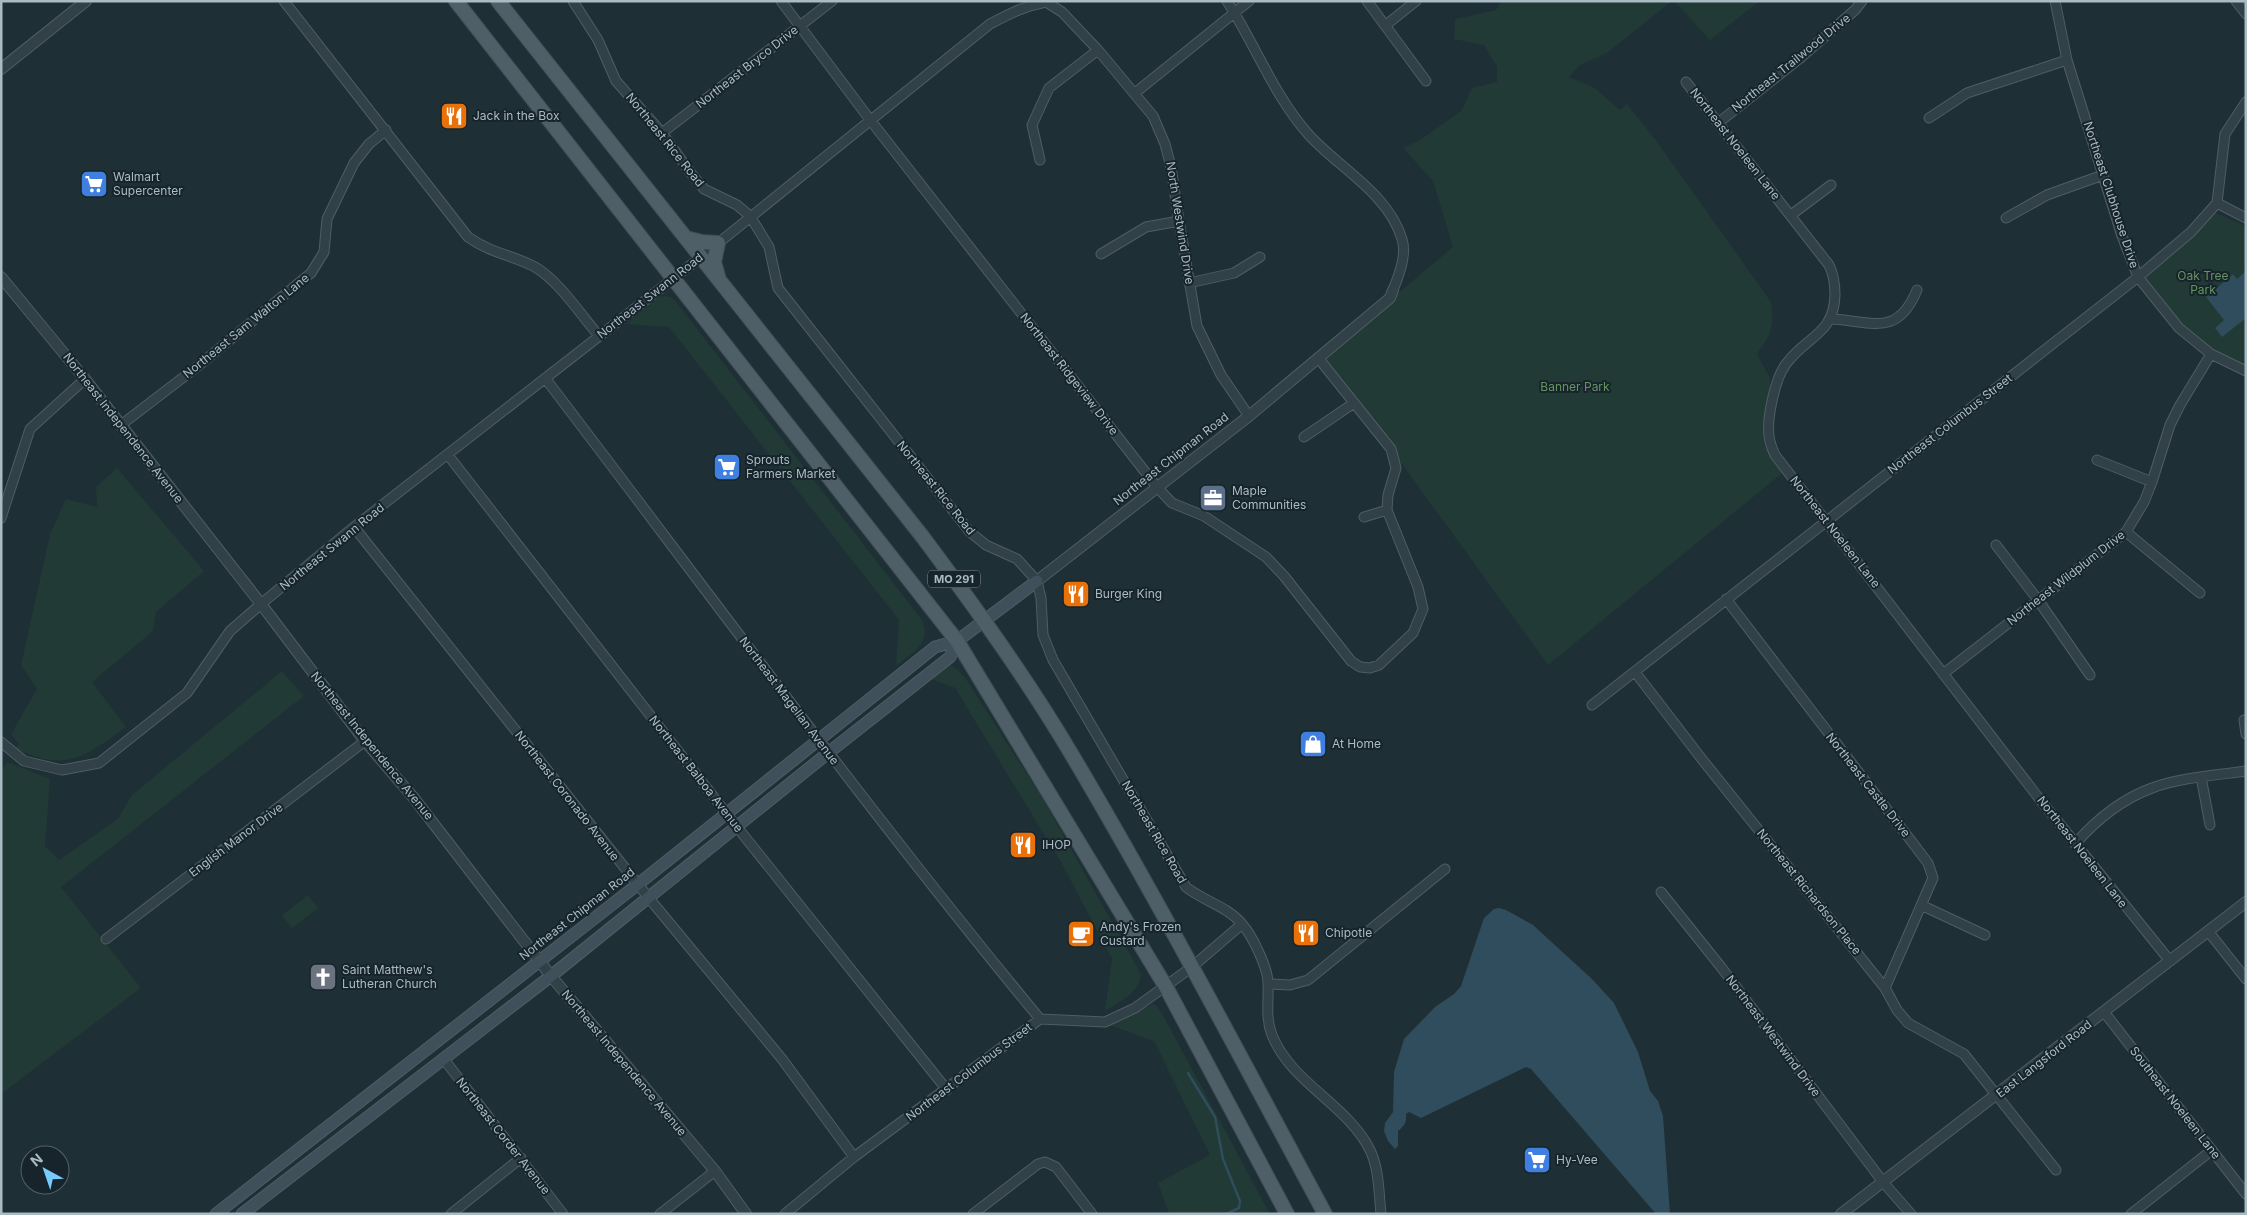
<svg xmlns="http://www.w3.org/2000/svg" width="2247" height="1215" viewBox="0 0 2247 1215" font-family="Inter,sans-serif">
  <style>
    .green { fill: #213a35 }
    .water { fill: #2f4d5d }
    .lines { fill: none; stroke-linecap: round; stroke-linejoin: round }
    .stream { stroke: #2f4d5d; stroke-width: 2.5 }
    .minor-casing { stroke: #4f5e65; stroke-width: 11 }
    .tertiary-casing { stroke: #4f5e65; stroke-width: 12 }
    .secondary-casing { stroke: #4f5e65; stroke-width: 13 }
    .primary-casing { stroke: #3e4c53; stroke-width: 16 }
    .minor { stroke: #324047; stroke-width: 9 }
    .tertiary { stroke: #324047; stroke-width: 10 }
    .secondary { stroke: #3f505a; stroke-width: 11 }
    .primary { stroke: #4f5f67; stroke-width: 14 }
    .labels { text-anchor: middle; stroke-width: 4; stroke-linejoin: round; paint-order: stroke }
    .shield { fill: #17242b; stroke: #7f8e96; stroke-width: 1 }
    .shield-label { font-size: 11px; font-weight: bold; fill: #abbbc4 }
    .street-label { font-size: 12px; fill: #abbbc4; stroke: #17242b }
    .poi-label { font-size: 12px; fill: #abbbc4; stroke: #17242b; text-anchor: start }
    .park-label { font-size: 12px; fill: #639562; stroke: #17242b }
  </style>
  <rect width="100%" height="100%" fill="#1e2f36"/>
  <path class="green" d="M 1501,1 L 1672,1 L 1607,53 L 1580,65 L 1569,77 L 1595,88 L 1620,110 L 1627,104 L 1655,139 L 1771,302 C 1775,327 1771,334 1757,354 L 1770,378 L 1769,441 L 1786,470 L 1548,665 L 1391,449 L 1319,359 L 1453,247 L 1433,181 L 1403,148 L 1420,140 L 1461,111 L 1472,88 L 1497,82 L 1497,67 L 1484,45 L 1454,39 L 1455,19 L 1496,10 Z
    M 1674,1 L 1760,1 L 1710,40 Z
    M 2213,212 L 2246,226 L 2246,368 L 2220,355 L 2193,336 L 2148,285 L 2145,276 Z
    M 665,296 L 671,297 L 677,303 L 922,620 C 932,644 913,652 896,666 L 899,620 L 669,327 L 626,324 L 658,297 Z
    M 117,468 L 204,571 L 156,612 L 153,631 L 92,682 L 126,727 C 84,758 67,772 16,749 L 19,744 L 11,734 L 37,689 L 21,665 L 50,534 L 66,499 L 97,507 L 96,487 Z
    M 950,665 L 957,669 L 966,679 L 1043,799 L 1141,974 C 1140,993 1119,1002 1105,1011 L 1112,959 L 1062,864 L 955,688 L 926,677 L 943,666 Z
    M 282,671 L 304,696 L 61,887 L 141,988 L 1,1094 L 1,771 L 7,762 L 50,779 L 45,846 L 59,860 L 118,819 L 132,795 Z
    M 308,895 L 318,908 L 292,928 L 282,915 Z
    M 1153,1004 L 1158,1007 L 1165,1019 L 1270,1214 L 1169,1214 L 1158,1183 L 1210,1155 L 1154,1041 L 1110,1025 Z"/>
  <path class="water" d="M 2246,271 L 2246,318 L 2222,337 L 2215,328 L 2224,320 L 2206,297 L 2233,274 L 2237,279 Z
    M 1499,908 L 1506,910 L 1533,925 L 1592,979 L 1614,1003 L 1638,1052 L 1650,1091 L 1658,1101 L 1663,1116 L 1670,1214 L 1656,1214 L 1531,1069 L 1526,1067 L 1421,1118 L 1409,1112 L 1406,1114 C 1407,1123 1404,1126 1398,1131 L 1398,1146 L 1395,1149 L 1388,1141 L 1384,1131 L 1385,1123 L 1393,1112 L 1394,1072 L 1404,1039 L 1435,1007 L 1454,994 L 1461,986 L 1484,918 L 1494,909 Z"/>
  <g class="lines">
    <path class="stream" d="M 1188,1073 L 1215,1117 L 1223,1159 L 1240,1201 L 1239,1208 L 1226,1214"/>
    <g class="minor-casing">
      <path id="minor" d="M 284,1 L 468,237 C 492,254 513,255 535,267 C 559,281 581,315 599,336
        M 573,1 L 598,40 L 616,81 L 662,133 L 690,172 L 704,189 L 737,205 L 750,216 L 769,247 L 778,288 L 970,532 L 986,545 L 1017,559 L 1037,581 L 1041,598 L 1043,635 L 1053,660 L 1186,887 C 1205,902 1227,906 1242,924 C 1252,935 1268,968 1268,983 C 1269,1001 1265,1018 1272,1035 C 1291,1083 1348,1105 1370,1150 C 1379,1168 1379,1194 1381,1214
        M 781,1 L 871,121 L 1157,487 L 1172,503 L 1204,516 L 1266,557 L 1284,576 L 1351,661 L 1360,667 L 1370,668 L 1379,665 L 1413,633 L 1423,609 L 1418,587 L 1387,510 L 1388,495 L 1396,468 L 1391,449 L 1319,359
        M 1227,1 C 1255,44 1274,96 1309,135 C 1339,168 1388,193 1402,239 C 1407,255 1399,275 1393,290
        M 1367,1 L 1426,81
        M 2055,1 L 2067,60 L 2122,236 L 2138,277 L 2179,328 L 2211,354 L 2246,371
        M 2236,1 L 2246,14
        M 1386,25 L 1416,1
        M 1686,82 L 1829,265 C 1834,275 1835,284 1835,295 C 1834,335 1806,336 1786,364 C 1775,378 1765,423 1770,441 C 1771,446 1773,451 1775,455 L 2038,797 L 2170,961
        M 1135,93 L 1249,1
        M 1929,118 L 1967,93 L 2067,60
        M 1718,123 L 1799,59 L 1855,10 L 1862,1
        M 662,133 L 832,1
        M 1040,160 L 1032,125 L 1049,88 L 1098,50
        M 2217,203 L 2246,218
        M 1791,215 L 1831,185
        M 2006,218 L 2047,195 L 2103,175
        M 1101,254 L 1146,227 L 1179,221
        M 1189,283 L 1234,273 L 1260,257
        M 1831,319 C 1872,321 1897,338 1917,290
        M 545,378 C 709,593 868,811 1040,1019
        M 121,425 L 198,366 L 311,273 L 324,252 L 327,219 L 354,163 L 369,144 L 386,130
        M 1304,437 L 1354,403
        M 448,455 L 737,827 L 947,1090
        M 2097,460 L 2152,482
        M 1364,517 L 1387,510
        M 1,518 L 30,429 L 85,379
        M 354,527 L 648,897 L 782,1059 L 854,1157
        M 2126,532 L 2200,593
        M 1996,545 L 2038,600 L 2090,675
        M 1726,599 L 1928,863 L 1933,878 L 1885,988
        M 1635,672 L 1701,758 L 1885,988 L 1897,1010 L 1908,1023 L 1964,1054 L 2056,1170
        M 1943,674 L 2126,532 L 2144,502 L 2152,482 L 2170,425 L 2180,405 L 2211,354
        M 1592,705 L 2138,277 L 2191,232 L 2217,203 L 2225,134 L 2246,102
        M 2244,720 L 2246,734
        M 1,742 L 24,761 L 62,770 L 99,763 L 187,693 L 230,631 L 261,604 L 354,527 L 701,257 L 990,24 C 1009,14 1024,6 1046,2 L 1062,12 L 1098,50 L 1153,116 L 1165,144 L 1171,167 L 1179,221 L 1197,326 L 1221,375 L 1249,416
        M 2201,777 L 2210,825
        M 2075,844 C 2096,820 2122,799 2152,788 C 2178,778 2217,775 2246,771
        M 1661,892 L 1721,967 L 1883,1182 L 1911,1214
        M 1921,905 L 1985,935
        M 2208,931 L 2246,979
        M 106,939 L 365,741
        M 1268,984 L 1290,985 L 1308,980 L 1445,869
        M 2104,1012 L 2246,1194
        M 443,1058 L 563,1214
        M 451,1214 L 521,1158
        M 660,1214 L 715,1171
        M 785,1214 L 854,1157 L 1040,1019 L 1105,1022 L 1135,1008 L 1192,967 L 1242,924
        M 973,1214 L 1038,1164 L 1045,1162 L 1056,1167 L 1092,1214
        M 2131,1214 L 2212,1150"/>
    </g>
    <g class="tertiary-casing">
      <path id="tertiary" d="M 1,69 L 86,1
        M 1,277 L 85,379 L 261,604 L 365,741 L 413,797 L 551,976 L 715,1171 L 746,1214
        M 1037,581 L 1249,416 L 1390,298 L 1393,290
        M 1841,1214 L 2246,902"/>
    </g>
    <g class="secondary-casing">
      <path id="secondary" d="M 216,1214 L 637,885 L 935,647 L 957,641 L 1037,581
        M 242,1214 L 551,976 L 828,753 L 950,657 L 957,641"/>
    </g>
    <g class="primary-casing">
      <path id="primary" d="M 456,1 L 957,641 L 1166,987 L 1287,1214
        M 498,1 L 922,536 C 975,607 1027,679 1072,755 C 1161,905 1242,1060 1325,1214
        M 686,238 L 702,242 L 718,243 L 714,262 L 718,276"/>
    </g>
    <use href="#minor" class="minor"/>
    <use href="#tertiary" class="tertiary"/>
    <use href="#secondary" class="secondary"/>
    <use href="#primary" class="primary"/>
  </g>
  <defs>
    <g id="restaurant-square" transform="scale(1.4375)"><rect x="-9" y="-9" width="18" height="18" rx="4" fill="#e8710a" stroke="#17242b"/><path d="M-5-6h1v4h1v-4h1v4h1v-4h1v5L-1.5 .5V6h-2V.5L-5-1ZM5-6V6H3V1.5H1.5Q1.5-4 5-6Z" fill="#fff"/></g>
    <g id="supermarket-square" transform="scale(1.4375)"><rect x="-9" y="-9" width="18" height="18" rx="4" fill="#3f7fe0" stroke="#17242b"/><path d="M-6-5.5h2.5l.6 2H6L4.5 2H-2.5L-4.4-4H-6ZM-1.5 3.2a1.3 1.3 0 1 0 .1 0ZM3 3.2a1.3 1.3 0 1 0 .1 0Z" fill="#fff"/></g>
    <g id="office-square" transform="scale(1.4375)"><rect x="-9" y="-9" width="18" height="18" rx="4" fill="#5c6f8a" stroke="#17242b"/><path d="M-6-3h4V-5.5h4V-3h4V5H-6ZM-1-4.5V-3h2v-1.5ZM-6 0V1H6V0Z" fill="#fff"/></g>
    <g id="shop-square" transform="scale(1.4375)"><rect x="-9" y="-9" width="18" height="18" rx="4" fill="#3f7fe0" stroke="#17242b"/><path d="M-5-2.5h2.3a2.7 3.5 0 0 1 5.4 0H5L5.5 6h-11ZM-1.5-2.5h3a1.5 2.3 0 0 0-3 0Z" fill="#fff"/></g>
    <g id="cafe-square" transform="scale(1.4375)"><rect x="-9" y="-9" width="18" height="18" rx="4" fill="#e8710a" stroke="#17242b"/><path d="M-5.5-4.5H6V0H3Q3 3.5 0 3.5H-2.5Q-5.5 3.5-5.5 0ZM3-3.2v2h1.7v-2ZM-6 4.5H4V6H-6Z" fill="#fff"/></g>
    <g id="church-square" transform="scale(1.4375)"><rect x="-9" y="-9" width="18" height="18" rx="4" fill="#6b7280" stroke="#17242b"/><path d="M-1.2-6h2.4v3.5h3.3v2.4h-3.3V6h-2.4V-.1h-3.3v-2.4h3.3Z" fill="#fff"/></g>
  </defs>
  <g fill-rule="evenodd">
    <use href="#restaurant-square" x="454" y="116"/>
    <use href="#supermarket-square" x="94" y="184"/>
    <use href="#supermarket-square" x="727" y="467"/>
    <use href="#office-square" x="1213" y="498"/>
    <use href="#restaurant-square" x="1076" y="594"/>
    <use href="#shop-square" x="1313" y="744"/>
    <use href="#restaurant-square" x="1023" y="845"/>
    <use href="#restaurant-square" x="1306" y="933"/>
    <use href="#cafe-square" x="1081" y="934"/>
    <use href="#church-square" x="323" y="977"/>
    <use href="#supermarket-square" x="1537" y="1160"/>
  </g>
  <g class="labels">
    <rect class="shield" x="928" y="570.5" width="52" height="17" rx="4"/>
    <g class="shield-label">
      <text x="954" y="583">MO 291</text>
    </g>
    <g class="street-label">
      <text transform="translate(1791 63) rotate(-39)" y="4">Northeast Trailwood Drive</text>
      <text transform="translate(747 67) rotate(-38)" y="4">Northeast Bryco Drive</text>
      <text transform="translate(665 140) rotate(51)" y="4">Northeast Rice Road</text>
      <text transform="translate(1735 144) rotate(52)" y="4">Northeast Noeleen Lane</text>
      <text transform="translate(2111 195) rotate(72)" y="4">Northeast Clubhouse Drive</text>
      <text transform="translate(1180 223) rotate(81)" y="4">North Westwind Drive</text>
      <text transform="translate(650 296) rotate(-38)" y="4">Northeast Swann Road</text>
      <text transform="translate(246 326) rotate(-39)" y="4">Northeast Sam Walton Lane</text>
      <text transform="translate(1069 374) rotate(52)" y="4">Northeast Ridgeview Drive</text>
      <text transform="translate(1950 424) rotate(-38)" y="4">Northeast Columbus Street</text>
      <text transform="translate(123 428) rotate(52)" y="4">Northeast Independence Avenue</text>
      <text transform="translate(1171 459) rotate(-38)" y="4">Northeast Chipman Road</text>
      <text transform="translate(936 488) rotate(51)" y="4">Northeast Rice Road</text>
      <text transform="translate(1835 532) rotate(52)" y="4">Northeast Noeleen Lane</text>
      <text transform="translate(332 547) rotate(-39)" y="4">Northeast Swann Road</text>
      <text transform="translate(2066 578) rotate(-38)" y="4">Northeast Wildplum Drive</text>
      <text transform="translate(789 701) rotate(53)" y="4">Northeast Magellan Avenue</text>
      <text transform="translate(372 746) rotate(51)" y="4">Northeast Independence Avenue</text>
      <text transform="translate(696 774) rotate(52)" y="4">Northeast Balboa Avenue</text>
      <text transform="translate(1868 785) rotate(52)" y="4">Northeast Castle Drive</text>
      <text transform="translate(567 796) rotate(52)" y="4">Northeast Coronado Avenue</text>
      <text transform="translate(1154 832) rotate(60)" y="4">Northeast Rice Road</text>
      <text transform="translate(236 840) rotate(-37)" y="4">English Manor Drive</text>
      <text transform="translate(2082 852) rotate(52)" y="4">Northeast Noeleen Lane</text>
      <text transform="translate(1809 892) rotate(51)" y="4">Northeast Richardson Place</text>
      <text transform="translate(577 914) rotate(-38)" y="4">Northeast Chipman Road</text>
      <text transform="translate(1773 1036) rotate(53)" y="4">Northeast Westwind Drive</text>
      <text transform="translate(2044 1059) rotate(-38)" y="4">East Langsford Road</text>
      <text transform="translate(624 1063) rotate(50)" y="4">Northeast Independence Avenue</text>
      <text transform="translate(969 1072) rotate(-37)" y="4">Northeast Columbus Street</text>
      <text transform="translate(2175 1103) rotate(52)" y="4">Southeast Noeleen Lane</text>
      <text transform="translate(503 1136) rotate(52)" y="4">Northeast Corder Avenue</text>
    </g>
    <g class="poi-label">
      <text x="473" y="120">Jack in the Box</text>
      <text x="113" y="181">Walmart<tspan x="113" dy="14">Supercenter</tspan></text>
      <text x="746" y="464">Sprouts<tspan x="746" dy="14">Farmers Market</tspan></text>
      <text x="1232" y="495">Maple<tspan x="1232" dy="14">Communities</tspan></text>
      <text x="1095" y="598">Burger King</text>
      <text x="1332" y="748">At Home</text>
      <text x="1042" y="849">IHOP</text>
      <text x="1100" y="931">Andy's Frozen<tspan x="1100" dy="14">Custard</tspan></text>
      <text x="1325" y="937">Chipotle</text>
      <text x="342" y="974">Saint Matthew's<tspan x="342" dy="14">Lutheran Church</tspan></text>
      <text x="1556" y="1164">Hy-Vee</text>
    </g>
    <g class="park-label">
      <text x="2203" y="280">Oak Tree<tspan x="2203" dy="14">Park</tspan></text>
      <text x="1575" y="391">Banner Park</text>
    </g>
  </g>
  <rect width="2247" height="1215" fill="none" stroke="#abbbc4" stroke-width="5"/>
  <g transform="translate(45 1170) rotate(320)"><circle r="24" fill="#17242b" stroke="#526068"/>
  <path d="M0-4L9 19L0 12L-9 19Z" fill="#78ccfc"/>
  <text y="-8" font-size="14" font-weight="bold" text-anchor="middle" fill="#abbbc4">N</text>
  </g>
</svg>
